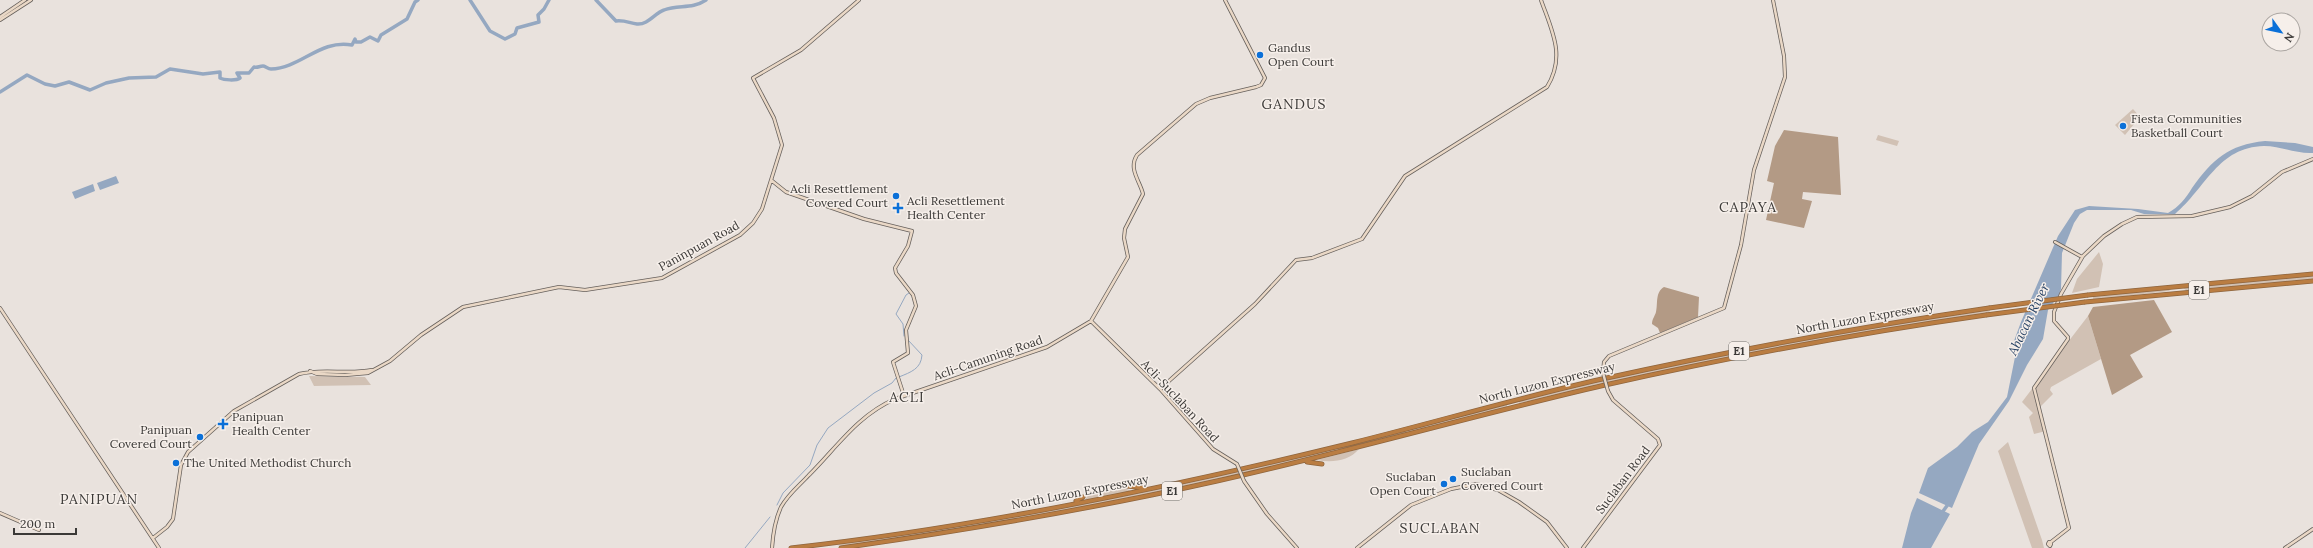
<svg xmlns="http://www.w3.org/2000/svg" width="2313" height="548" viewBox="0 0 2313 548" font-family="Lora,serif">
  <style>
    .green { fill: #d1c1b4 }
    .forest { fill: #b39a85 }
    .water { fill: #95a8c1 }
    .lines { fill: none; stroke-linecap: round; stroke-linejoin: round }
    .stream { stroke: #95a8c1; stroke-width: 1 }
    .river { stroke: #95a8c1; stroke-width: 3.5 }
    .secondary-casing { stroke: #66605c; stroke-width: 4 }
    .highway-casing { stroke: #8e653e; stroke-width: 5 }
    .secondary { stroke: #ead8c6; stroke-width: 2.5 }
    .highway { stroke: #ba7d42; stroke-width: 3.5 }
    .secondary-bridge-casing { stroke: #66605c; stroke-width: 4; stroke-linecap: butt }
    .highway-bridge-casing { stroke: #8e653e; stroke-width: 5; stroke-linecap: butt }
    .secondary-bridge { stroke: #ead8c6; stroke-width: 2.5 }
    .highway-bridge { stroke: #ba7d42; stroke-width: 3.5 }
    .poi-dot { fill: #0b70d8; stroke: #f6efea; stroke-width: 1.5 }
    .labels { text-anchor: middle; stroke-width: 3; stroke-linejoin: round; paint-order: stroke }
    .shield { fill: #f6efea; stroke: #73706d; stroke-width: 1 }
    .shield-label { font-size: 11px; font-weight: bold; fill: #3b3937 }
    .poi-label { font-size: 12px; fill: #3b3937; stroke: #f6efea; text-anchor: start }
    .street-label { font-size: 12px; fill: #3b3937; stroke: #f6efea }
    .water-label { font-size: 13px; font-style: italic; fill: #1f3b5f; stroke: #f6efea }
    .quarter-label { font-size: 14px; letter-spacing: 1px; fill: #3b3937; stroke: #f6efea }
  </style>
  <rect width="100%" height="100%" fill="#e9e2dd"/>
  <path class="green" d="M 2133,109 L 2140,117 L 2125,135 L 2115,125 Z
    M 1878,135 L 1899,141 L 1897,146 L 1876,140 Z
    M 2099,252 L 2103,264 L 2099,287 L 2072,293 L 2077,279 Z
    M 2313,275 L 2313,279 L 2186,290 L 2183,288 Z
    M 2171,289 L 2169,291 L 2093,300 L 2093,296 Z
    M 1989,309 L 1990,313 L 1840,337 L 1519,403 L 1520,400 C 1675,362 1832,334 1989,309 Z
    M 2088,316 L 2101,359 L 2051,387 L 2050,390 L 2053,394 L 2040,407 L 2046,431 L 2034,434 L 2029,417 L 2033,413 L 2022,402 Z
    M 309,376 L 365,377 L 371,385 L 314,386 Z
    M 1507,405 L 1507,407 C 1378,442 1248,475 1118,501 C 1026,519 934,532 841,547 L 838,545 L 1163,488 Z
    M 2008,442 L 2042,540 L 2044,548 L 2032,548 L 1998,451 Z
    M 1359,449 C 1349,461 1332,463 1317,460 Z
    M 1125,488 L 1131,491 L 1085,500 L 1088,495 Z"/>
  <path class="forest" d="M 1784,130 L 1838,137 L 1841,195 L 1803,192 L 1802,199 L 1812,201 L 1804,228 L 1766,220 L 1774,183 L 1767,181 L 1775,146 Z
    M 1664,287 L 1699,297 L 1698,317 L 1660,333 L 1658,328 L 1652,324 C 1652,319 1655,316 1656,312 C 1658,304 1655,292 1664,287 Z
    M 2154,300 L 2172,332 L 2130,355 L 2143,377 L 2112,395 L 2088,316 L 2093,307 Z"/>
  <path class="water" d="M 2265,141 L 2295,143 L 2313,147 L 2313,153 C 2296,154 2281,146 2264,146 C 2218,147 2206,188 2175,214 L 2144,214 L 2131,210 L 2087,210 L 2080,214 L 2074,223 L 2062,253 L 2061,289 L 2059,295 L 2048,310 L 2043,339 L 2027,365 L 2009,401 L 1979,444 L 1952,508 L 1919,493 L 1928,468 L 1957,447 L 1972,432 L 1988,422 L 2007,397 L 2016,352 L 2014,341 L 2021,322 L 2058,236 L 2075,210 L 2089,206 L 2138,209 L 2168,213 C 2179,207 2186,198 2192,188 C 2213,159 2228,145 2265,141 Z
    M 116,176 L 119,183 L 100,190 L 97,183 Z
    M 93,184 L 95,191 L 75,199 L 72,192 Z
    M 1917,498 L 1950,514 L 1931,548 L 1902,548 L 1911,513 Z"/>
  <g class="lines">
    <path class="stream" d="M 904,336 L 903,324 L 896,314 L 906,295 L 909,293
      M 899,377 C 911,372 921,369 922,355 L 908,340
      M 777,505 L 783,493 L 810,465 L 817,445 L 828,428 L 874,393 L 892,383 L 896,378
      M 745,548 L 770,517"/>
    <path class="river" d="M 470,0 L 490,31 L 505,39 L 515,34 L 517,28 L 539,22 L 538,15 L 544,9 L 549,0
      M 596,0 L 616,21 C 625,20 629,23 637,24 C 648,25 655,13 664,10 C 679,4 691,10 706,0
      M 0,92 L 27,75 L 45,84 L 55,86 L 69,82 L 90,90 L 106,83 L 129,78 L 156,77 L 170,69 L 203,74 L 220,72 L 220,78 C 224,80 236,81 240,78 L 237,73 L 249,73 L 254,67 C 258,68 259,66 263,66 C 265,66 268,69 271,69 C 301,68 320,39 352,45 L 355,39 L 356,42 L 361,42 L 370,37 L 378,41 L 381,35 L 407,19 L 415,2 L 418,0
      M 1941,514 L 1949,503"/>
    <g class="secondary-casing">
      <path id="secondary" d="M 0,17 L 25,0
        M 0,20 L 31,0
        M 771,180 L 786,192 L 864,219 L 912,231 L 908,246 L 895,268 L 896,273 L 913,295 L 916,306 L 906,330 L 908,353 L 893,362 L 904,396
        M 2055,242 L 2082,257
        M 0,308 L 159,548
        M 1091,321 L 1128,257 L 1124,238 L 1125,229 L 1143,194 C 1140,181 1128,169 1137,155 L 1196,104 L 1210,98 L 1256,87 L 1261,85 L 1265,78 L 1225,0
        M 1091,321 L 1160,389 L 1213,449 L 1237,464
        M 310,371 L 317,374 L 345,375 L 368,373 L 390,361 L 421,335 L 463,307 L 559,287 L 585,290 L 662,278 L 740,235 L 753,223 L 762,209 L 782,145 L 774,118 L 753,78 L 801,50 L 859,0
        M 1603,373 L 1604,362 L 1609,356 L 1724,308 L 1741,245 L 1754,170 L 1785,77 L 1784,56 L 1773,0
        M 1160,389 L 1255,304 L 1296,260 L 1312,258 L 1362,239 L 1405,176 L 1547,87 C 1566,56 1552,31 1541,0
        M 1244,481 L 1267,514 L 1297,548
        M 0,513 L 39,530
        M 153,538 L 167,527 L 173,519 L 181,465 L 188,452 L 234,411 L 299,374 C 323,368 348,375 372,370
        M 2049,542 L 2051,544 L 2050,546 L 2048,544 Z
        M 2051,542 L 2069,528 L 2034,388 L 2068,339 L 2068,337 L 2054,321 L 2054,312 L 2061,294 L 2083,256 L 2104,236 L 2122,224 L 2137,217 L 2192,216 L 2230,207 L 2252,196 L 2282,172 L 2313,159
        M 772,548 C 773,533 775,520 781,507 C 789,493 799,486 809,475 C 837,447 858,415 895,399 L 1047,347 L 1091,321
        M 1357,548 L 1411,505 L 1451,489 L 1476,484 L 1498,490 L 1519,502 L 1547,522 L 1567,548
        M 1583,548 L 1660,445 L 1658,439 L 1613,400 L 1608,391
        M 2285,548 L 2313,529"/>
    </g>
    <g class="highway-casing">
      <path id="highway" d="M 2088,295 L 2313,274
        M 2085,302 L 2313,281
        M 1307,462 L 1322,464
        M 1127,486 L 1145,488
        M 1076,501 L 1083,497
        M 791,548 C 980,527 1168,488 1352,443 C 1436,422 1518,398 1602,379 C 1730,351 1859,327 1989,308
        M 841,548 C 967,530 1092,509 1217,481 C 1347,452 1475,415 1605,385 C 1731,357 1858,333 1986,315"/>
    </g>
    <use href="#secondary" class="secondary"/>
    <use href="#highway" class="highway"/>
    <g class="secondary-bridge-casing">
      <path id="secondary-bridge" d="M 1603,373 L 1608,391
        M 1237,464 L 1244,481"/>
    </g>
    <g class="highway-bridge-casing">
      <path id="highway-bridge" d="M 1989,308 L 2088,295
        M 1986,315 L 2085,302"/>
    </g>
    <use href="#secondary-bridge" class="secondary-bridge"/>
    <use href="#highway-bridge" class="highway-bridge"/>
  </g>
  <g class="poi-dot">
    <circle cx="1260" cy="55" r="4"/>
    <circle cx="2123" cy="126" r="4"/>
    <circle cx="896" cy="196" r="4"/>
    <path d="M896 202h4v4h4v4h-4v4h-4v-4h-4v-4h4z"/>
    <path d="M221 418h4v4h4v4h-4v4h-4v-4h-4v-4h4z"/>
    <circle cx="200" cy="437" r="4"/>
    <circle cx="176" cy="463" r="4"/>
    <circle cx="1453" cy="479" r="4"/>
    <circle cx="1444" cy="484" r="4"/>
  </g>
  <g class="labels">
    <g class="shield">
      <rect x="2189" y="281" width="20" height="18" rx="3"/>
      <rect x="1729" y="342" width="20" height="18" rx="3"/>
      <rect x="1162" y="482" width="20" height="18" rx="3"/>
    </g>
    <g class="shield-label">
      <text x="2199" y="294">E1</text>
      <text x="1739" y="355">E1</text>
      <text x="1172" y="495">E1</text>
    </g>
    <g class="poi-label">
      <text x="1268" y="52">Gandus<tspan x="1268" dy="14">Open Court</tspan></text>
      <text x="2131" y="123">Fiesta Communities<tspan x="2131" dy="14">Basketball Court</tspan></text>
      <text x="888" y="193" text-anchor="end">Acli Resettlement<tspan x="888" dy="14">Covered Court</tspan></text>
      <text x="907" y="205">Acli Resettlement<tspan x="907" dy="14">Health Center</tspan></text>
      <text x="232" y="421">Panipuan<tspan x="232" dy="14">Health Center</tspan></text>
      <text x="192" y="434" text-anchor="end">Panipuan<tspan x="192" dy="14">Covered Court</tspan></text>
      <text x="184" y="467">The United Methodist Church</text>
      <text x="1461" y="476">Suclaban<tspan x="1461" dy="14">Covered Court</tspan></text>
      <text x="1436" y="481" text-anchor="end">Suclaban<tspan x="1436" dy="14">Open Court</tspan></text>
    </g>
    <g class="street-label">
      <text transform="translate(699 246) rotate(-29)" y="4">Paninpuan Road</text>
      <text transform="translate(1865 318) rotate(-10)" y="4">North Luzon Expressway</text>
      <text transform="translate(988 358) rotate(-19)" y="4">Acli-Camuning Road</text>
      <text transform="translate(1547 383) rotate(-14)" y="4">North Luzon Expressway</text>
      <text transform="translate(1180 401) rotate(47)" y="4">Acli-Suclaban Road</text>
      <text transform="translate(1623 480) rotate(-53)" y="4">Suclaban Road</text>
      <text transform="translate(1080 492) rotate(-11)" y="4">North Luzon Expressway</text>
    </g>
    <g class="water-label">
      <text transform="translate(2028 319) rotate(-64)" y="5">Abacan River</text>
    </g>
    <g class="quarter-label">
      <text x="1294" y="109">GANDUS</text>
      <text x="1748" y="212">CAPAYA</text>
      <text x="907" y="402">ACLI</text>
      <text x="99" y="504">PANIPUAN</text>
      <text x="1440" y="533">SUCLABAN</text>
    </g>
  </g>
  <g transform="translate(2281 32) rotate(123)"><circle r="19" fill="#f6efea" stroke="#aba6a2"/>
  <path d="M0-3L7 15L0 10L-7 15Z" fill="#0b70d8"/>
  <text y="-6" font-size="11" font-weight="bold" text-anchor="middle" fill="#3b3937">N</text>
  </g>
  <path d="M14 528v6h62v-6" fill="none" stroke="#3b3937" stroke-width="2"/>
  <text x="20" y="528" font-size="12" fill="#3b3937" stroke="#f6efea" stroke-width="3" paint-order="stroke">200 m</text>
</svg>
